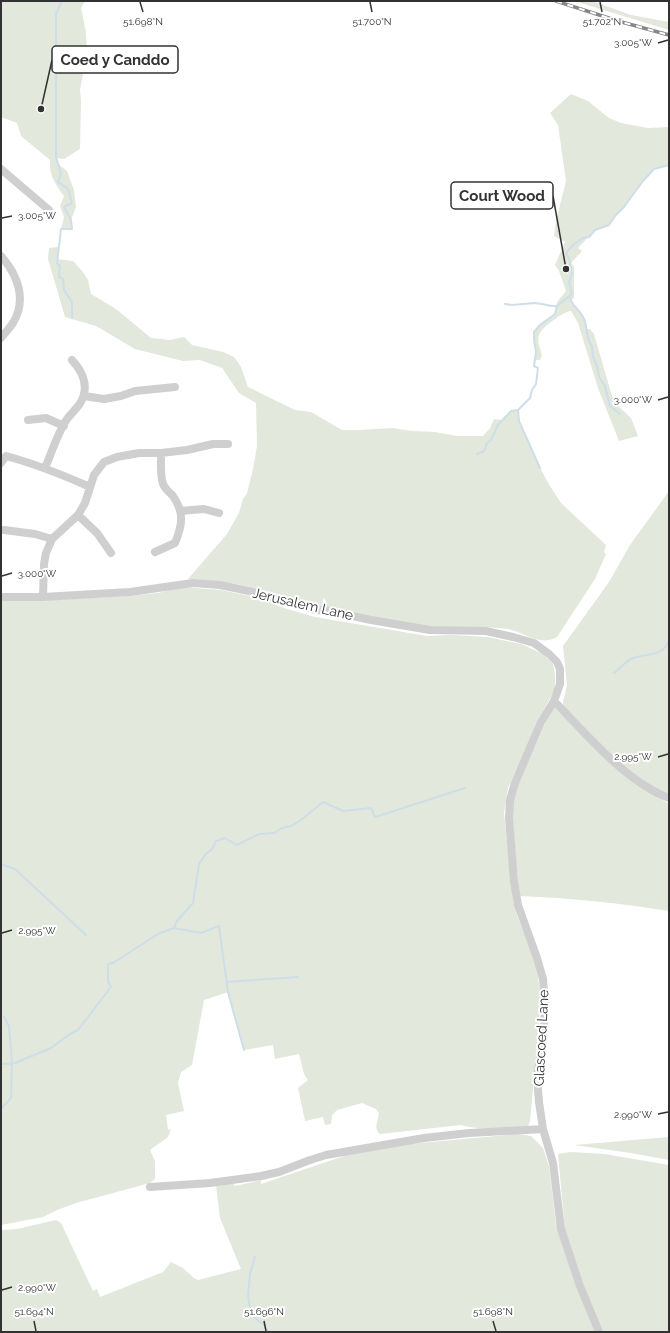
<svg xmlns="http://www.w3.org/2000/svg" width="670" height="1333" viewBox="0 0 670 1333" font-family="Raleway,sans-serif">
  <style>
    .green { fill: #e2e8dc }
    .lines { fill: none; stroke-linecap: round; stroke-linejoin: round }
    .stream { stroke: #cedee8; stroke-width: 2 }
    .street { stroke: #cfcfcf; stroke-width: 8 }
    .rail-casing { stroke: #878787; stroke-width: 3.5 }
    .rail { stroke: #fff; stroke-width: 2; stroke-dasharray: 6; stroke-linecap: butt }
    .ticks { fill: none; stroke: #323232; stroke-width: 1.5 }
    .labels { text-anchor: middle; stroke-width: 4; stroke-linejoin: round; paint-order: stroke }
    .street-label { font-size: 14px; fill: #323232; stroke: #fff }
    .ticks-label { font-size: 10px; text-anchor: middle; fill: #323232; stroke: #fff; stroke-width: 4; stroke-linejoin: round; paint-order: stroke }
    .leader { fill: none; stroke: #323232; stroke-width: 1.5 }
    .callout-dot { fill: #323232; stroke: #fff; stroke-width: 1.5 }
    .callout { fill: #fff; stroke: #323232; stroke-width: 1.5 }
    .callout-label { font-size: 15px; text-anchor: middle; font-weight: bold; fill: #323232 }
  </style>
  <rect width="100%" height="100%" fill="#fff"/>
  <path class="green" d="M 1,1 L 85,1 L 81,8 L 86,32 L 87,53 L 80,90 L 81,100 L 80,149 L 64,159 L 56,158 L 58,164 L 67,171 L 74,190 L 76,207 L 71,220 L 72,229 L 61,229 L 64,217 L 60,206 L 64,196 C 55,184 49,175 50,160 L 21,136 L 17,123 L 1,117 Z
    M 574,1 L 592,1 L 631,15 L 669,22 L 669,30 Z
    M 571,94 L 588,101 L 609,118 L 621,123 L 648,128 L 669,127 L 669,165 L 654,169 L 643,181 L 624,207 L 615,216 L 609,225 L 595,230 L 578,248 L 582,251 L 571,263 L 574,267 L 574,298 L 571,300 L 584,319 L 586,329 L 590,329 L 594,334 L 612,396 L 616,404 L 631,418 L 638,436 L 619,441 L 598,388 L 578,323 L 571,311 C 564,311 544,326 540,333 C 536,339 540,349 542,355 L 540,360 L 535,360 C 537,348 530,335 539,325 C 543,321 550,318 555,314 L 557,302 L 566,291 L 559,271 L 555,265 L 565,242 L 554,236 L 556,221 L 566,181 L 558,125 L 550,113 Z
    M 59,247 L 57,259 L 73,261 L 83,272 L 88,280 L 91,294 L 116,309 L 151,338 L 170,340 L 184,337 L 192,345 L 223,352 L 234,357 L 241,367 L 248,387 L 295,410 L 311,412 L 342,430 L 359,430 L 393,428 L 412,431 L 435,432 L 457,436 L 483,436 L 490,428 L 494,419 L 502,420 L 511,411 L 518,410 L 519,421 L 540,468 L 550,486 L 561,503 L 606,545 L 604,552 L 606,554 L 595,579 L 557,637 C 540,647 524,632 508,629 C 482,625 457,629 431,627 C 417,626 403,623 389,620 C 368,616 347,611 326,607 L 326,601 L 323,598 L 323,605 L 321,608 C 307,605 294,600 280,595 C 250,585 219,580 188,579 L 227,534 L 239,513 L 243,499 L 247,493 L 253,469 L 257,446 L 256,403 L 239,393 L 222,368 L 200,360 L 183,361 L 135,349 L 96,326 L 65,317 L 48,259 L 49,248 Z
    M 669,491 L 669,794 L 650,787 L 612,756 L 564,707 L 563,702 L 567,685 L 563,646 L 609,582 L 630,545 Z
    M 182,587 L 221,590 L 259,598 L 284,608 L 315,617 L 427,636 L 451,635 L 488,637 L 521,644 L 543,654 L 553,664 L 555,675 L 555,690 L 536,723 L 528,746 L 508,788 L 504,813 L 513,901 L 518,918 L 533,954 L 538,977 L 541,997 L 530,1122 L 528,1126 C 506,1128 482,1131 461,1125 L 380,1134 C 373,1128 378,1121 379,1113 L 376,1109 L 362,1103 L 337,1110 L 332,1115 L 331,1124 L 325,1125 L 323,1117 L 305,1121 L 298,1088 L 308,1080 L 304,1074 L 299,1054 L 275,1059 L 273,1045 L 244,1050 L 228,992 L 204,1000 L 192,1065 L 181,1072 L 178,1083 L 184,1111 L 166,1115 L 168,1130 L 171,1129 L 168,1137 L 150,1150 L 155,1161 L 155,1179 L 150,1183 L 76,1203 L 57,1210 L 43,1217 L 1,1225 L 1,601 L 33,601 L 128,596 L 158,593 Z
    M 555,708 L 584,736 L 645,789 L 669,804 L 669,911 C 619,903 570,898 519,896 L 512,810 L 515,791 L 547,719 L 551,709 Z
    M 518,1134 L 531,1136 L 543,1148 L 549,1166 L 556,1224 L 579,1293 L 595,1332 L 1,1332 L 1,1230 L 17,1229 L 56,1220 L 61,1223 L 93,1291 L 97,1289 L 100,1297 L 163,1272 L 171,1262 L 183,1268 L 194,1278 L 198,1280 L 241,1269 L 220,1218 L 216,1185 L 232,1182 L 235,1186 L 261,1180 L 261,1184 L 347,1155 L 409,1144 Z
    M 669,1137 L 669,1160 L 631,1153 L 574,1145 Z
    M 570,1152 L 604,1154 L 669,1165 L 669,1332 L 603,1332 L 592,1309 L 565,1230 L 558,1154 Z"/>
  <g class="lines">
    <path class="stream" d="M 62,1 L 56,14 L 56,157 L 61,174 L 58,182 L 68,189 L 72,203 L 64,207 L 71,220 L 72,229 L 61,229 L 57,263 L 60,266 L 59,277 L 63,279 L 64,290 L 72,302 L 72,318
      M 570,298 C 572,306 581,311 584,319 C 588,328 585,338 592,346 L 593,357 L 597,366 L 599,377 L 605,386 L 610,406 L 620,414
      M 505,304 C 515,306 525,304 534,303 C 542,303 549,307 557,306
      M 518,410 L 519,421 L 540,468
      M 477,454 L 484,451 L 487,443 L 491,440 L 498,425 L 511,411 L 518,410 L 530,398 L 532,390 L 536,384 L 538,368 L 534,366 L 536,352 L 534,339 L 534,332 L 540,325 L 555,314 L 557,306 L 572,294 L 569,282 L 572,274 L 569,258 L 566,253 L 573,245 L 583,238 L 589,237 L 595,230 L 609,225 L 615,216 L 624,207 L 643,181 L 654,169 L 669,165
      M 614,673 C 619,669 625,662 631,659 C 645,653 664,657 669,640
      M 1,864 L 15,869 L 86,935
      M 174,928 L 201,933 L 219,926 L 228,992 L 244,1050
      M 226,982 L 298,977
      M 1,1064 L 15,1063 L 51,1048 L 70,1034 L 78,1030 L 111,987 L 108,981 L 108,964 L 113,963 L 158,934 L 174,928 L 177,921 L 193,903 L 199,864 L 205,855 L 212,849 L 216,841 L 225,838 L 237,845 L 259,834 L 274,833 L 282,828 L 291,826 L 301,820 L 323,802 L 343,811 L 371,808 L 375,817 L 465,788
      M 1,1109 L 11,1098 L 12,1062 L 9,1026 L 4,1017
      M 255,1257 L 250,1274 L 248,1295 L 251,1315 L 264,1325 L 269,1332"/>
    <path class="street" d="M 1,169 L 49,210
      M 1,256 C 18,275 27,300 13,323 C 9,329 5,333 1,338
      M 84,396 L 104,399 L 121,396 L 135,391 L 175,387
      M 28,420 L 46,418 L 64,426
      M 1,463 L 6,456 C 36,464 63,475 90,487
      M 45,468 C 52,452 57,434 67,419 C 71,414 75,410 79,405 C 90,389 84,373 72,360
      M 180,511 L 204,509 L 219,513
      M 78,515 L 97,533 L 111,553
      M 4,530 L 35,534 L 52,539
      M 155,552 L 175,543 C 182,526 185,513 173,496 C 170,493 165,489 163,484 C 160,475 161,463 161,453
      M 1,597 L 43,597 L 130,592 L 193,583 L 220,585 L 254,592 L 315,610 L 329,611 L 371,620 L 430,630 L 486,631 L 513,637 L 534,643 L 549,654 L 557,662 L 560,669 L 560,684 L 554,701 L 541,722 L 515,783 L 510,800 L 509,818 L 514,882 L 518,905 L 537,958 L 543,979 L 545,1003 L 544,1027 L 537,1078 L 539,1102 L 543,1129 L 553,1163 L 561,1229 L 580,1286 L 599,1332
      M 43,597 L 44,564 L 46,553 L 52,539 L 78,515 L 85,503 L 94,475 L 104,462 L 117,457 L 139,453 L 161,453 L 187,450 L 213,444 L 228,444
      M 554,701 C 586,734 626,782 669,798
      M 150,1187 L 210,1183 L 261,1176 L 279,1172 L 310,1160 L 326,1155 L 424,1138 L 469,1133 L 543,1129"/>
    <g class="rail-casing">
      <path id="rail" d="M 556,1 L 618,21 L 669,35"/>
    </g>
    <use href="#rail" class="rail"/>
  </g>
  <path class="ticks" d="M 140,2 L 143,12M 370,2 L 372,12M 600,2 L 602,12M 658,43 L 668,40M 2,218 L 12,216M 658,400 L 668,397M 2,576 L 12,573M 658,757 L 668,754M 2,933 L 12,930M 658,1114 L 668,1112M 2,1290 L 12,1287M 34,1321 L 36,1331M 264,1321 L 266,1331M 493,1321 L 496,1331"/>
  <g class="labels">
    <g class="street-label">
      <text transform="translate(303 604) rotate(13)" y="5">Jerusalem Lane</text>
      <text transform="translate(541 1038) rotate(-87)" y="5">Glascoed Lane</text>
    </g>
  </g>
  <g class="ticks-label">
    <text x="143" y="25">51.698°N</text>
    <text x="372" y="25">51.700°N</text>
    <text x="602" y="25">51.702°N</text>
    <text x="633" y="46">3.005°W</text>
    <text x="37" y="219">3.005°W</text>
    <text x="633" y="403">3.000°W</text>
    <text x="37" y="577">3.000°W</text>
    <text x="633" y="760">2.995°W</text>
    <text x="37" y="934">2.995°W</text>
    <text x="633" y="1118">2.990°W</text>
    <text x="37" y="1291">2.990°W</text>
    <text x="34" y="1315">51.694°N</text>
    <text x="264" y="1315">51.696°N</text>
    <text x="493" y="1315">51.698°N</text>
  </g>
  <path class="leader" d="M41 109L52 60M566 269L553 196"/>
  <g class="callout-dot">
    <circle cx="41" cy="109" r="4"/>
    <circle cx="566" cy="269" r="4"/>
  </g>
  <g class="callout">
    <rect x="52" y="46" width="126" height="27" rx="4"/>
    <rect x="451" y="182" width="102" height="27" rx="4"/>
  </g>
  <g class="callout-label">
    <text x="115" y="65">Coed y Canddo</text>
    <text x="502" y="201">Court Wood</text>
  </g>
  <rect width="670" height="1333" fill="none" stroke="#323232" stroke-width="4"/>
</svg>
